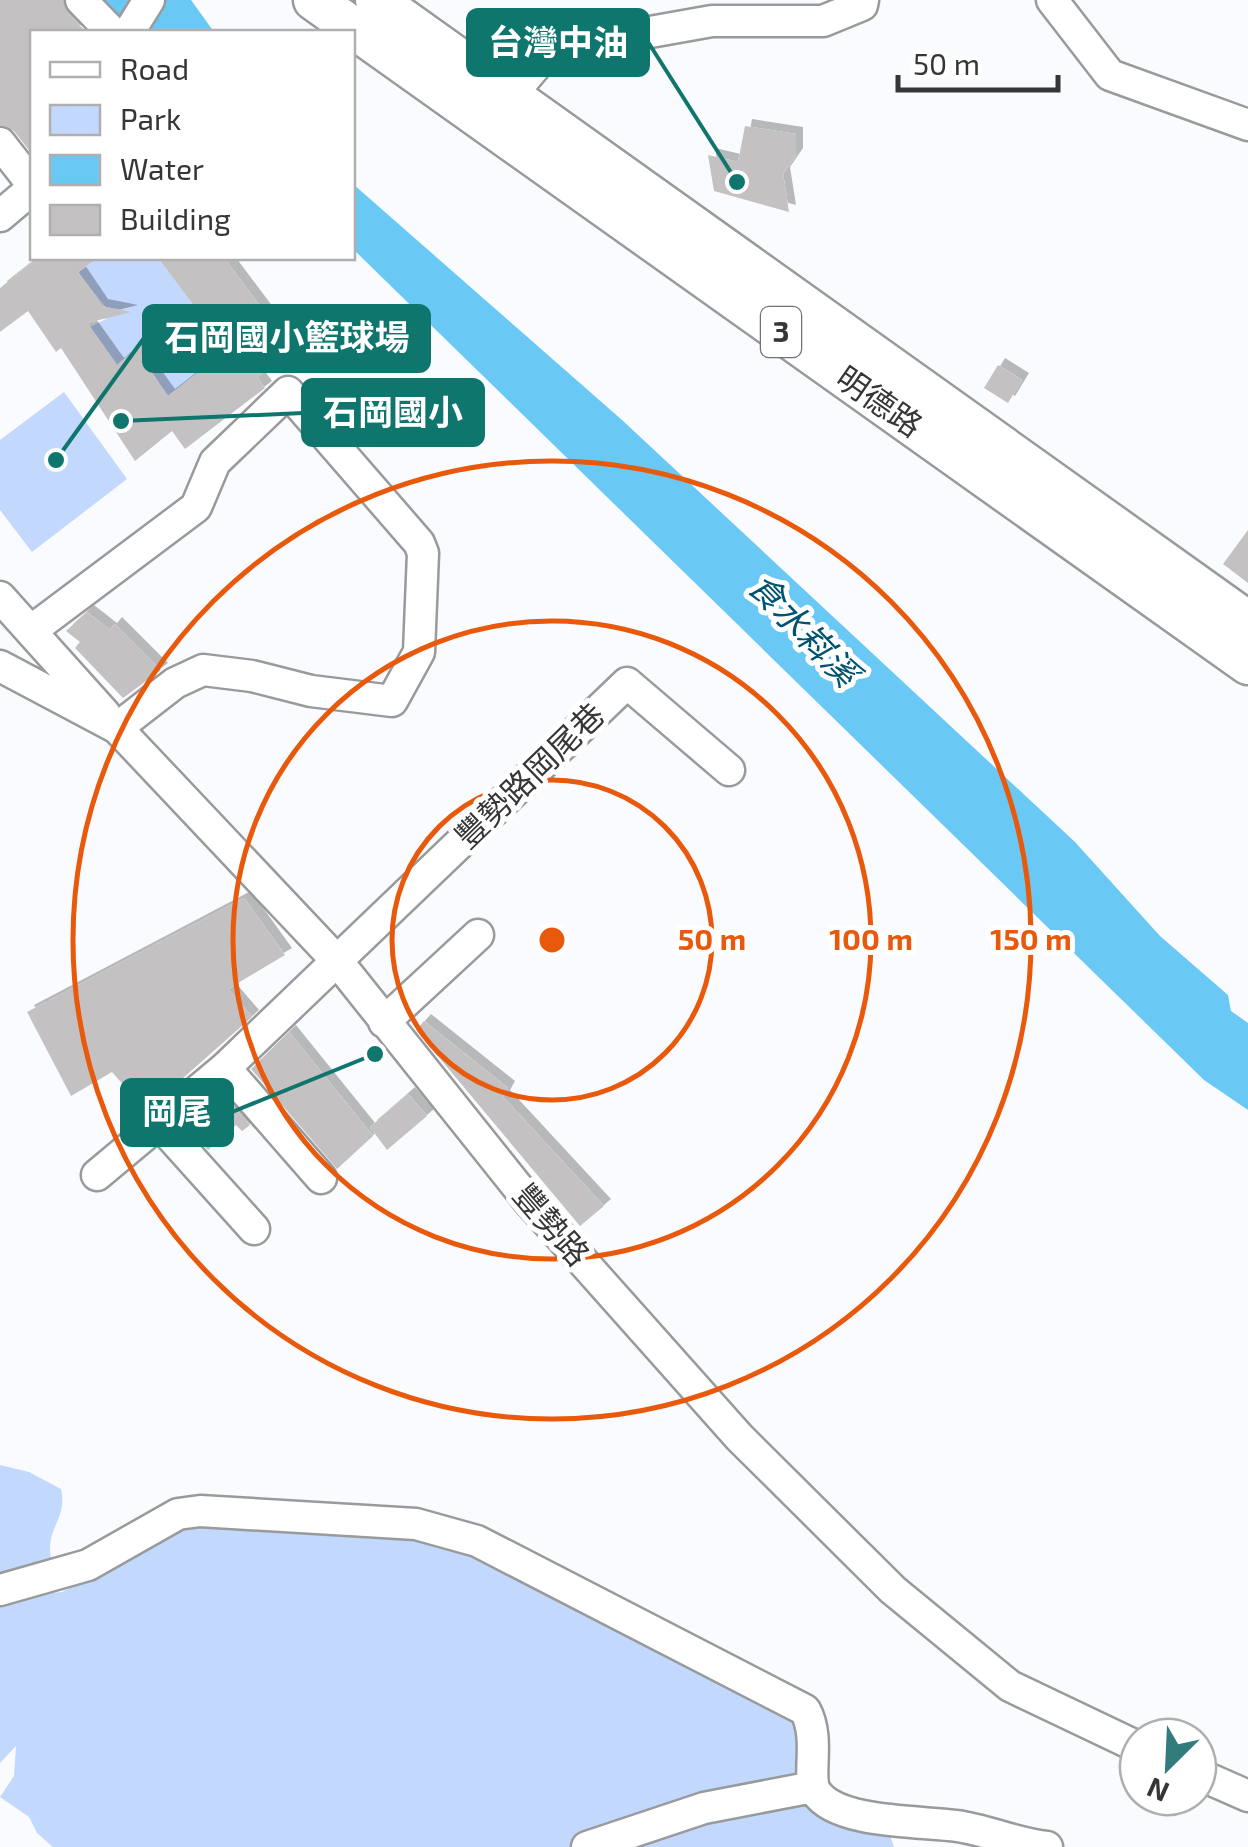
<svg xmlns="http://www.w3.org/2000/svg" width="1248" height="1847" viewBox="0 0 1248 1847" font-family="'Exo 2','Noto Sans TC',sans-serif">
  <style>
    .green { fill: #c3d8fd }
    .water { fill: #6ac9f4 }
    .building { fill: #c4c1c3; filter: url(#shadow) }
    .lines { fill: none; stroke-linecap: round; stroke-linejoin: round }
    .minor-casing { stroke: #989a9c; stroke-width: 35 }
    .major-casing { stroke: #989a9c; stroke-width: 45 }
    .minor { stroke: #fff; stroke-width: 30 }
    .major { stroke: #fff; stroke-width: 40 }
    .ring { fill: none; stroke: #e8590c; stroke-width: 5 }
    .labels { text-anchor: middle; stroke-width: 10; stroke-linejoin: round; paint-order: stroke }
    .shield { fill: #fff; stroke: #727273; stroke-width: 2.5 }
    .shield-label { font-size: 30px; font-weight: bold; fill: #363637 }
    .street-label { font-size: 32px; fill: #363637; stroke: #fff }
    .water-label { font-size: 35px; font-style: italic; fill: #005470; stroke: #fff }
    .centre { fill: #e8590c; stroke: #fff; stroke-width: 5 }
    .ring-label { font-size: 30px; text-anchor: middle; font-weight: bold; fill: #e8590c; stroke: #fff; stroke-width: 10; stroke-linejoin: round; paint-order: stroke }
    .leader { fill: none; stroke: #0f766e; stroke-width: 4 }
    .callout-dot { fill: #0f766e; stroke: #fff; stroke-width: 4 }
    .callout { fill: #0f766e; stroke: #0f766e; stroke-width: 4 }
    .callout-label { font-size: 35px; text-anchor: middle; font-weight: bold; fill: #fff }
  </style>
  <defs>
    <filter id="shadow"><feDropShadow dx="7" dy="-7" stdDeviation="0" flood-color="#0004"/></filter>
  </defs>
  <rect width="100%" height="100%" fill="#fafbfe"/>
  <path class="green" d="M 98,258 L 158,258 L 227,350 L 168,397 L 140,353 L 132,352 L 118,367 L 90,327 L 106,319 L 107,309 L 78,272 Z
    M 64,392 L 127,479 L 32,552 L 0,510 L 0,440 Z
    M 0,1465 L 29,1472 L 61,1489 C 68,1519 45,1528 51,1558 L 16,1586 L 0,1587 Z
    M 180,1523 L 437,1540 L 797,1716 L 801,1768 L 889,1833 L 894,1847 L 53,1847 L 37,1833 L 29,1817 L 0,1797 L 14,1776 L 16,1746 L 0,1763 L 0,1598 L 62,1592 L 123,1561 Z"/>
  <path class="water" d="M 97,0 L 191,0 L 214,32 L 131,32 Z
    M 353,184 L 622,420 L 1075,842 L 1160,936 L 1228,995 L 1231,1011 L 1248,1023 L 1248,1110 L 1204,1080 L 353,249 Z"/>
  <path class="building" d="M 0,0 L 63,0 L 68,13 L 86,32 L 32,32 L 32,154 L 14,131 L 0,125 Z
    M 745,126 L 796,134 L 796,155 L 783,174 L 789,212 L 714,191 L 708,155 L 738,162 Z
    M 38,258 L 98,258 L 78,272 L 101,306 L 131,312 L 87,323 L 117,365 L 141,345 L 142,360 L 168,396 L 227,350 L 158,258 L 224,258 L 293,350 L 257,377 L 265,388 L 185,449 L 172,431 L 135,461 L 61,348 L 56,352 L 28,311 L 0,332 L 0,288 Z
    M 998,365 L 1022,380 L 1008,403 L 984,388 Z
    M 1248,530 L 1248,583 L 1223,564 Z
    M 87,612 L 110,630 L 115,624 L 161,670 L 123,698 L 75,648 L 80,642 L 66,631 Z
    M 244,898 L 285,955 L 228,989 L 252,1017 L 156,1102 L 152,1098 L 142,1106 L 112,1072 L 71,1096 L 27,1012 Z
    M 424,1021 L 508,1088 L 503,1097 L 604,1206 L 580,1226 L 416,1030 Z
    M 289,1032 L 373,1136 L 337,1169 L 251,1069 Z
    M 223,1094 L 250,1125 L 242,1131 L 236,1125 L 208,1150 L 186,1125 Z
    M 408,1094 L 427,1116 L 387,1150 L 370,1127 Z"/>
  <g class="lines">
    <g class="minor-casing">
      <path id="minor" d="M 81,0 L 112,32
        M 1052,0 L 1110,75 L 1248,125
        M 129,32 L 149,0
        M 512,94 L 544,56 L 577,45 L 712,21 L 823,21 L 862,5 L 863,0
        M 0,143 L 32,184
        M 0,216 L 32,189
        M 0,597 L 105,714
        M 32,630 L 196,507 L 215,462 L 288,392 L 419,543 L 423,553 L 419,652 L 392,701 L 311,691 L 252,676 L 203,670 L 175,683 L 117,728
        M 0,666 L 117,728 L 338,962 L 528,1200 L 739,1437 L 893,1590 L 1010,1686 L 1138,1747
        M 384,1022 L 478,935
        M 225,1068 L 321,1178
        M 157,1121 L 254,1229
        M 97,1175 L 225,1068 L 627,683 L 729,770
        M 0,1590 L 88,1565 L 178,1514 L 200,1511 L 416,1524 L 477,1541 L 805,1710 C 821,1739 806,1777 816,1792 C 837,1824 922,1821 957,1826 C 987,1830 1016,1844 1047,1847
        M 1198,1774 L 1248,1796
        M 587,1847 L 704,1808 L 813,1787"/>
    </g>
    <g class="major-casing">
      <path id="major" d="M 314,0 L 1248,664
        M 376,0 L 1248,622"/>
    </g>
    <use href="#minor" class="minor"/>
    <use href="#major" class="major"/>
  </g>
  <g class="ring">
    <circle cx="552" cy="940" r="160"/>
    <circle cx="552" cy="940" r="319"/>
    <circle cx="552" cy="940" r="479"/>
  </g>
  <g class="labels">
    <rect class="shield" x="761" y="307" width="40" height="50" rx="8"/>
    <g class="shield-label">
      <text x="781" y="342">3</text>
    </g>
    <g class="street-label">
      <text transform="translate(879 402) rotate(35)" y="11">明德路</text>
      <text transform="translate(530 776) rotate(-44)" y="11">豐勢路岡尾巷</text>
      <text transform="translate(551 1225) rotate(49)" y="11">豐勢路</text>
    </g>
    <g class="water-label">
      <text transform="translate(803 630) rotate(46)" y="12">食水嵙溪</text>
    </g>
  </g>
  <circle cx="552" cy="940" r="15" class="centre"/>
  <g class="ring-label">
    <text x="712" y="950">50 m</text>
    <text x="871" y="950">100 m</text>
    <text x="1031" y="950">150 m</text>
  </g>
  <path class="leader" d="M737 182L648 42M56 460L144 338M121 421L303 413M375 1054L232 1112"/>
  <g class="callout-dot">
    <circle cx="737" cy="182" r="10"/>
    <circle cx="56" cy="460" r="10"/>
    <circle cx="121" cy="421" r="10"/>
    <circle cx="375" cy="1054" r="10"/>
  </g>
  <g class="callout">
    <rect x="468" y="10" width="180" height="65" rx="10"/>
    <rect x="144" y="306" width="285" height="65" rx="10"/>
    <rect x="303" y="380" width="180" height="65" rx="10"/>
    <rect x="122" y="1080" width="110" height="65" rx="10"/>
  </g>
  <g class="callout-label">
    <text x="558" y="55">台灣中油</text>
    <text x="287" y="350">石岡國小籃球場</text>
    <text x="393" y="425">石岡國小</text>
    <text x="177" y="1124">岡尾</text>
  </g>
  <rect x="30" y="30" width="325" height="230" fill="#ffffff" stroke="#afafaf" stroke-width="2.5"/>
  <rect x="50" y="62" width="50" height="15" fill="#ffffff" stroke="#afafaf" stroke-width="2.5"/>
  <text x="120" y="80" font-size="30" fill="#363637">Road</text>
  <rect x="50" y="105" width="50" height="30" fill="#c3d8fd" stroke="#afafaf" stroke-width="2.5"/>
  <text x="120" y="130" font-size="30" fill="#363637">Park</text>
  <rect x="50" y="155" width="50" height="30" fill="#6ac9f4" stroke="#afafaf" stroke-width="2.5"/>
  <text x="120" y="180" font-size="30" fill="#363637">Water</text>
  <rect x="50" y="205" width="50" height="30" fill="#c4c1c3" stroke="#afafaf" stroke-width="2.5"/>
  <text x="120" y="230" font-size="30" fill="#363637">Building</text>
  <g transform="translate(1168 1767) rotate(204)"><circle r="48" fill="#ffffff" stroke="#afafaf" stroke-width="2.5"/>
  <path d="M0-8L18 38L0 25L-18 38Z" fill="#337c7d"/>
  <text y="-15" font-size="28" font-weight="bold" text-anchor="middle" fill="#363637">N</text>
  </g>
  <path d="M898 75v15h160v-15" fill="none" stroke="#363637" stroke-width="5"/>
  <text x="913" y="75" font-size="30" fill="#363637" stroke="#ffffff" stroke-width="8" paint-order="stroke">50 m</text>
</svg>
